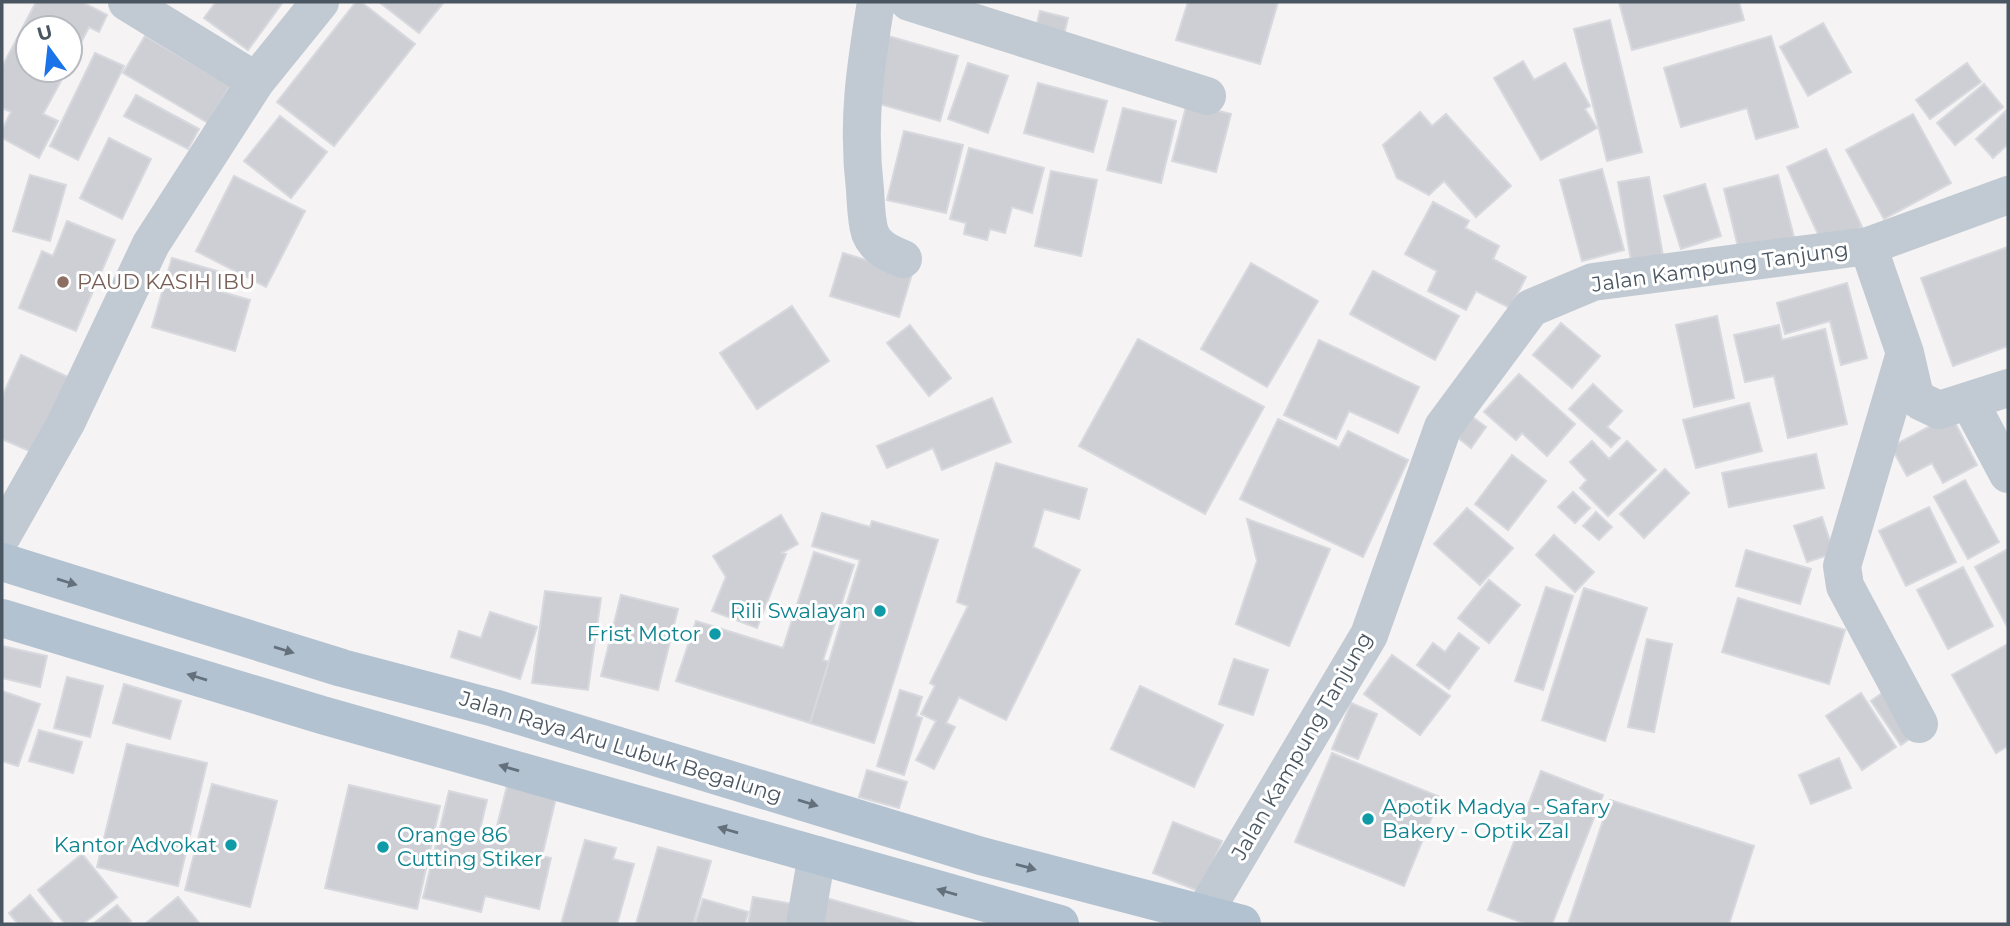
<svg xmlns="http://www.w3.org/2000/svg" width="2010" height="926" viewBox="0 0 2010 926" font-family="Montserrat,sans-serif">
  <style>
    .building { fill: #cdcfd5; stroke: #d7d9de; stroke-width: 2 }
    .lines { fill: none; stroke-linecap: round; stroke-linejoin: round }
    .minor { stroke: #c1cad2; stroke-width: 38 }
    .major { stroke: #b3c2d1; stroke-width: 38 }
    .oneway { fill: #64717d }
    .education-dot { fill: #8d6e63; stroke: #fff; stroke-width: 2.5 }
    .culture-dot { fill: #0f9aa8; stroke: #fff; stroke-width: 2.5 }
    .labels { text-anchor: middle; stroke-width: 6; stroke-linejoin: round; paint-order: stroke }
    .street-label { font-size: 21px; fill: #4a5661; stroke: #fff }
    .education-label { font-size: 21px; fill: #785e54; stroke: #fff; text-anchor: start }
    .culture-label { font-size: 21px; fill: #0d838f; stroke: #fff; text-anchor: end }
  </style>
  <rect width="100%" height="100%" fill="#f5f3f3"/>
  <path class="building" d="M 36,2 L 82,2 L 107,15 L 99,32 L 89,27 L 70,64 L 70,28 L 28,28 L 28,70 L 67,70 L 43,114 L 58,121 L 39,158 L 2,138 L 2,130 L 11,112 L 2,108 L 2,67 Z
    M 216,2 L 283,2 L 248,50 L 204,18 Z
    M 356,2 L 361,2 L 415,44 L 334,146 L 277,102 Z
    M 379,2 L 444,2 L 419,33 Z
    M 1188,2 L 1278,2 L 1260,64 L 1176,40 Z
    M 1619,2 L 1739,2 L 1744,20 L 1632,50 Z
    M 1040,11 L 1068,18 L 1061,47 L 1033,40 Z
    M 1610,20 L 1642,152 L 1607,161 L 1574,29 Z
    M 1823,23 L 1851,72 L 1808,96 L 1780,47 Z
    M 145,36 L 230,86 L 208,123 L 123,73 Z
    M 888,36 L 958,56 L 940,121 L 869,101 Z
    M 1771,36 L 1798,127 L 1756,139 L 1747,108 L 1681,127 L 1664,68 Z
    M 95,53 L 124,66 L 78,160 L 50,146 Z
    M 1523,61 L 1534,80 L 1565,63 L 1590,106 L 1585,109 L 1597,128 L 1541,160 L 1494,78 Z
    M 968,63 L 1008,76 L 988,133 L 948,119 Z
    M 1967,63 L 1981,82 L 1930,119 L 1916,100 Z
    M 1038,83 L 1107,101 L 1093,152 L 1024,133 Z
    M 1984,84 L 2003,107 L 1955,145 L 1937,123 Z
    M 136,95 L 199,129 L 188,149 L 124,116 Z
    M 1187,103 L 1231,114 L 1216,172 L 1172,161 Z
    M 1123,108 L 1176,121 L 1161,183 L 1107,170 Z
    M 2006,111 L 2008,144 L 1993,158 L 1976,139 Z
    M 1420,112 L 1432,126 L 1446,114 L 1511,186 L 1476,217 L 1444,181 L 1429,195 L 1397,178 L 1383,145 Z
    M 1913,114 L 1951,183 L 1884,219 L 1846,150 Z
    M 280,116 L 327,152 L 291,198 L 244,161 Z
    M 904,131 L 963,145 L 946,213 L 887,200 Z
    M 109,138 L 151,159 L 122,219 L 80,198 Z
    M 969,148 L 1044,168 L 1032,213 L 1012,207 L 1005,233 L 990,229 L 987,240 L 964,234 L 966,223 L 950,219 Z
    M 1826,149 L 1862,227 L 1823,245 L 1787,167 Z
    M 1602,169 L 1624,250 L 1582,261 L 1560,180 Z
    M 1051,171 L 1097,180 L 1081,256 L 1035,246 Z
    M 30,175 L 66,185 L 50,241 L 13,231 Z
    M 1778,175 L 1794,237 L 1739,251 L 1724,189 Z
    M 234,176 L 305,211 L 266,287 L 196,251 Z
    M 1649,177 L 1665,267 L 1633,273 L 1618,182 Z
    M 1705,184 L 1721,236 L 1681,249 L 1664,196 Z
    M 1433,202 L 1469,221 L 1465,228 L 1499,246 L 1493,259 L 1526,277 L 1510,308 L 1476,291 L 1466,310 L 1428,291 L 1437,271 L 1405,254 Z
    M 67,221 L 115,240 L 76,331 L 19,308 L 42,251 L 53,256 Z
    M 2008,247 L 2008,346 L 1953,366 L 1921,278 Z
    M 843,253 L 912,274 L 899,317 L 830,296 Z
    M 172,258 L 227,274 L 222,292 L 250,300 L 235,351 L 152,327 Z
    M 1251,263 L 1318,301 L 1267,387 L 1201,349 Z
    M 1373,271 L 1459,316 L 1435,360 L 1350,314 Z
    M 1847,283 L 1867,358 L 1841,365 L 1830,321 L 1785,334 L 1777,303 Z
    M 792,306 L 829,361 L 757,409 L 720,353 Z
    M 1717,316 L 1734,398 L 1694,407 L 1676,325 Z
    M 1561,323 L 1600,356 L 1572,388 L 1533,355 Z
    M 910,325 L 951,378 L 929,396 L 887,343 Z
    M 1779,325 L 1782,340 L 1825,329 L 1847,424 L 1788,438 L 1774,376 L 1745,382 L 1734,335 Z
    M 1138,339 L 1264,407 L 1205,514 L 1079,446 Z
    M 1319,340 L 1419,387 L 1398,433 L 1349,411 L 1336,439 L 1284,415 Z
    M 21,355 L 70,378 L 34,453 L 2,439 L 2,397 Z
    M 1519,374 L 1575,424 L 1547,456 L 1522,433 L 1516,440 L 1484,412 Z
    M 1593,384 L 1622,411 L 1607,427 L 1620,438 L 1611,447 L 1569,409 Z
    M 992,398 L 1011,442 L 942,470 L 933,448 L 887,468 L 877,446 Z
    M 1749,403 L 1762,451 L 1696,468 L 1683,420 Z
    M 1463,410 L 1486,427 L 1471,448 L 1448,430 Z
    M 1951,415 L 1977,465 L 1943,483 L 1932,463 L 1907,476 L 1891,447 Z
    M 1278,419 L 1339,448 L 1348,431 L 1408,460 L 1363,557 L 1240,499 Z
    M 1592,441 L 1609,459 L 1627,441 L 1656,470 L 1608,516 L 1580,488 L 1587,480 L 1570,462 Z
    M 1816,454 L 1824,488 L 1729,507 L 1722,473 Z
    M 1512,455 L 1546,481 L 1508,530 L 1475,504 Z
    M 996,463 L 1087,489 L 1079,519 L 1044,509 L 1033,547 L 1080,570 L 1006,720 L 959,697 L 946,723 L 955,727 L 934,769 L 916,760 L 936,721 L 921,714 L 935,686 L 930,683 L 968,606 L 957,602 Z
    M 1665,469 L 1689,493 L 1644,538 L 1620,514 Z
    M 1965,480 L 1999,542 L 1968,559 L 1934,497 Z
    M 1573,492 L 1590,508 L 1575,523 L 1558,507 Z
    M 1929,507 L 1956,562 L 1906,586 L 1879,531 Z
    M 1467,508 L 1513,548 L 1480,585 L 1434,544 Z
    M 1596,512 L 1612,527 L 1599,540 L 1583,526 Z
    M 822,513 L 870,527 L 872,521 L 938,540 L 874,743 L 810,723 L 860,560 L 812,546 Z
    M 781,515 L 798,544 L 782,553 L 786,554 L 757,628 L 712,611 L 726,577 L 713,556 Z
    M 1822,517 L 1834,553 L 1807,562 L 1794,526 Z
    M 1247,519 L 1330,549 L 1289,646 L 1236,624 L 1257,561 Z
    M 1554,535 L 1594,572 L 1575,592 L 1536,555 Z
    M 2008,549 L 2008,628 L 1975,567 Z
    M 1746,550 L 1811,569 L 1800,604 L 1736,586 Z
    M 814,552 L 854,565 L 823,660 L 829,662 L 810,723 L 676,681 L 696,621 L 783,648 Z
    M 1963,567 L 1993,626 L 1948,649 L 1917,590 Z
    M 1489,580 L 1520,605 L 1489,643 L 1458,618 Z
    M 1546,587 L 1573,596 L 1543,690 L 1515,681 Z
    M 1584,588 L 1647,608 L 1605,741 L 1542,720 Z
    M 545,591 L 601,598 L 588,690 L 532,683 Z
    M 621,595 L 678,609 L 658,690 L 601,676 Z
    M 1738,598 L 1845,630 L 1829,684 L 1722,652 Z
    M 490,612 L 537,627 L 520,679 L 451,657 L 459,631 L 481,638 Z
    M 1459,633 L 1479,648 L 1449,689 L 1417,665 L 1433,643 L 1445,652 Z
    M 1647,639 L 1672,644 L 1654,732 L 1628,727 Z
    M 2008,644 L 2008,746 L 1996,753 L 1952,675 Z
    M 2,646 L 47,656 L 40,687 L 2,678 Z
    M 1392,655 L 1450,696 L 1420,735 L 1364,694 Z
    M 1234,659 L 1268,670 L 1253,715 L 1219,704 Z
    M 67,677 L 103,686 L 90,737 L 54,728 Z
    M 124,684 L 181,701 L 170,739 L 113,723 Z
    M 1140,686 L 1223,725 L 1194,787 L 1111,749 Z
    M 1889,688 L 1919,732 L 1901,745 L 1871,701 Z
    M 900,690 L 922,697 L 916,716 L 922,718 L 904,775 L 877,766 Z
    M 2,691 L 40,704 L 18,766 L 2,761 Z
    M 1861,693 L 1896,747 L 1862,770 L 1826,716 Z
    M 1351,703 L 1377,714 L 1358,759 L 1332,749 Z
    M 39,730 L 82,742 L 73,773 L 29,761 Z
    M 127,744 L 207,763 L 178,886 L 97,867 Z
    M 1332,753 L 1440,797 L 1404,886 L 1295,842 Z
    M 1839,758 L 1851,788 L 1811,804 L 1799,775 Z
    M 867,770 L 907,782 L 899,808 L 859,797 Z
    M 1541,771 L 1603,795 L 1552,924 L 1526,924 L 1488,910 Z
    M 212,784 L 277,801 L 250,907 L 185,890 Z
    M 349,785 L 440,806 L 417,909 L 325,888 Z
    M 507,786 L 556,798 L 542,856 L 551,858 L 539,909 L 485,896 L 481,912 L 423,898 L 449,791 L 487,800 L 479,834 L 494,838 Z
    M 1610,800 L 1754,846 L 1729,924 L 1568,924 Z
    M 1173,822 L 1222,841 L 1201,892 L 1153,873 Z
    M 585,840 L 616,848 L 613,859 L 634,864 L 617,924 L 561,924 Z
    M 658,847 L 711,861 L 693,924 L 636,924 Z
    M 82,854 L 117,897 L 83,924 L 65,924 L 38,890 Z
    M 30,895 L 54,924 L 18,924 L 9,913 Z
    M 178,897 L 200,924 L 147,924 L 146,923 Z
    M 753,897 L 804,906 L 801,924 L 748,924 Z
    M 826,898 L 918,924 L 818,924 Z
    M 703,899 L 748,912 L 745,924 L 695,924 Z
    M 117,905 L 131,921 L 127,924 L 93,924 Z"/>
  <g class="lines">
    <path class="minor" d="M 127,2 L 256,81
      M 876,2 C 865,69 857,122 865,190 C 866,204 866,220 870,233 C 876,248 889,253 903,259
      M 909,2 L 1207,96
      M 1868,246 L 1905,353 L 1914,392 L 1920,401 L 1939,410 L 2008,388
      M 1905,353 L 1842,566 L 1845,586 L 1919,724
      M 1969,401 L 2008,474
      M 2,536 L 66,423 L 151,244 L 256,81 L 320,2
      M 1204,913 L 1369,635 L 1443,427 L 1531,308 L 1593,282 L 1868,246 L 2008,195
      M 805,924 L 817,855"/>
    <path class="major" d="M 2,562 L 342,668 L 494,708 L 981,856 L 1242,924
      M 2,618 L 322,715 L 1060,924"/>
  </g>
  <defs><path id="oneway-solid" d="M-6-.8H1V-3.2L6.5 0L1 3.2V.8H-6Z" transform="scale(1.75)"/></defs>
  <g class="oneway">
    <use href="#oneway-solid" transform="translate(67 582) rotate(17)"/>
    <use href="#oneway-solid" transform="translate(284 650) rotate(17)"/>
    <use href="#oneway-solid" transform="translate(197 677) rotate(-163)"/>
    <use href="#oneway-solid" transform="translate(509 768) rotate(-164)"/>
    <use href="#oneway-solid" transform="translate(808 803) rotate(17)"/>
    <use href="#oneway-solid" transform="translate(728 830) rotate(-164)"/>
    <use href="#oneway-solid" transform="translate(1026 867) rotate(15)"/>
    <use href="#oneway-solid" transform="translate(947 892) rotate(-164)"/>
  </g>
  <circle class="education-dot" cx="63" cy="282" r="7"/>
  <g class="culture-dot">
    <circle cx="880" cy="611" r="7"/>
    <circle cx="715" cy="634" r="7"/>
    <circle cx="1368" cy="819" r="7"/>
    <circle cx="231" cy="845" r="7"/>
    <circle cx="383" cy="847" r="7"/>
  </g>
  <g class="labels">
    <g class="street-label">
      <text transform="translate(1720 267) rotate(-8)" y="7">Jalan Kampung Tanjung</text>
      <text transform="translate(1302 746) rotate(-60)" y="7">Jalan Kampung Tanjung</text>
      <text transform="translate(621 747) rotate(17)" y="7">Jalan Raya Aru Lubuk Begalung</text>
    </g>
    <g class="education-label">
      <text x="77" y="289">PAUD KASIH IBU</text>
    </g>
    <g class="culture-label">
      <text x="866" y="618">Rili Swalayan</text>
      <text x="701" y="641">Frist Motor</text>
      <text x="1382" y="814" text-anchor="start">Apotik Madya - Safary<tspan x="1382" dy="24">Bakery - Optik Zal</tspan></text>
      <text x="397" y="842" text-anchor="start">Orange 86<tspan x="397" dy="24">Cutting Stiker</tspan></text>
      <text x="217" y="852">Kantor Advokat</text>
    </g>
  </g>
  <rect width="2010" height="926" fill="none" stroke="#4a5661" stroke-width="7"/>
  <g transform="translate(49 49) rotate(345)"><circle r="33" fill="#ffffff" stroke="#b7bbc0" stroke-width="2"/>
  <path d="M0-5L12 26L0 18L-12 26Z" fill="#1a73e8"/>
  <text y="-10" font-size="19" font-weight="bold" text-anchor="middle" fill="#4a5661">U</text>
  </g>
</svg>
